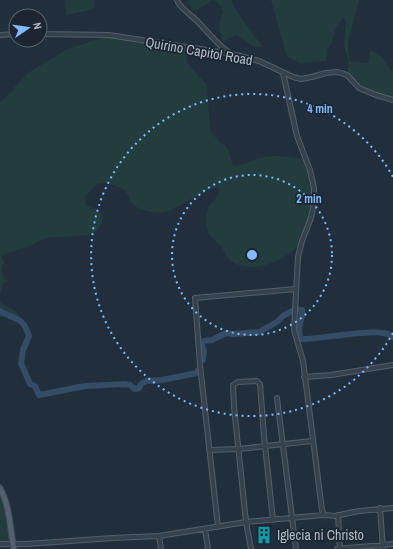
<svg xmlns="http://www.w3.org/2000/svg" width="393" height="549" viewBox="0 0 393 549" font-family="'Archivo Narrow',sans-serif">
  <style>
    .green { fill: #233d3e }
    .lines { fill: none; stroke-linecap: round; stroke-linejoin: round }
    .river { stroke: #344c65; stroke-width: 6 }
    .minor-casing { stroke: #545f6b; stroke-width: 6 }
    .major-casing { stroke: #3f4a56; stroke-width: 7 }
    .minor { stroke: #35414d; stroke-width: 4 }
    .major { stroke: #53606d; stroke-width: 5 }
    .ring { fill: none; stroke: #81bafd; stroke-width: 2; stroke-dasharray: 2 4 }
    .labels { text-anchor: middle; stroke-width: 3.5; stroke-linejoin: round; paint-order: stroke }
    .street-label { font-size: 14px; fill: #b1bcc8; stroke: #1b2632 }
    .poi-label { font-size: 14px; fill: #b1bcc8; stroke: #1b2632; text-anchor: start }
    .centre { fill: #81bafd; stroke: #1b2632; stroke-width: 2 }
    .ring-label { font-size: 12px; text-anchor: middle; font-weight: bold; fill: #81bafd; stroke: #1b2632; stroke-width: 3.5; stroke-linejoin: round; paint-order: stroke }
  </style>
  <rect width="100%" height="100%" fill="#212f3d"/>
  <path class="green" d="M 65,0 L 95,0 L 94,9 L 67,15 L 64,3 Z
    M 188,0 L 231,0 C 238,17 252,31 262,46 C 254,50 250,44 245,40 C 242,38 239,36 236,35 L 223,41 C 217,30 220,22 223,11 L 218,3 L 213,0 L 196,11 L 192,9 Z
    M 271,0 L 359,0 L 348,42 L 349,61 L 369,63 L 370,51 C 383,54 385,61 391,72 L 393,69 L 393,98 L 376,95 L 359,88 L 347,75 L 349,62 L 344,45 L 346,21 L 343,17 L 336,28 L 331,45 L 327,49 L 326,61 L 300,63 L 287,57 Z
    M 109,35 L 185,47 L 187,63 L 207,85 L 210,130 L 219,142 L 224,145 L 228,149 L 233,166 C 244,166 253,159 264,157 C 278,154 292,158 305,159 C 310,173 317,195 313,210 C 311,216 309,222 307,227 C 306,232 305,238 302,242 C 287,260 253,276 231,261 C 226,257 224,251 221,246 C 218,242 212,239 210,235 C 205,227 205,213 210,205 C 214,199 221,196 219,188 C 208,185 179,210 164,212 C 154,213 140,211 132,204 C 129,200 129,194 125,191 C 117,184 109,184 99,183 L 85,196 L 86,205 L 101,212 L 102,223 L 97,231 L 90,235 L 45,238 L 30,246 L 1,255 L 4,263 C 0,269 2,276 7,281 L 3,284 L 0,293 L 0,103 L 28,73 L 66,50 Z
    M 0,301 C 5,309 15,306 20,317 L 15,321 L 7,317 L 0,317 Z
    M 0,488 L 1,489 L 13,544 L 0,544 Z"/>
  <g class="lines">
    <path class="river" d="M 298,310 L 302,310 C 303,321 296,326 301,339 C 321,340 381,325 393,337
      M 0,311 C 16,321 22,315 29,336 L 23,350 L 21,363 L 30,384 L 35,386 L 39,395 L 85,386 L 125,384 L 130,385 L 135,389 L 139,388 L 142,383 L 147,381 L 162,380 L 197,373 L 198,370
      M 203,360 L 204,351 L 202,346 L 203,341 L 212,340 L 226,333 L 233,334 L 259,332 L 277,322 L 283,316 L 294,310"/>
    <g class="minor-casing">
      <path id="minor" d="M 177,0 C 179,6 184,9 189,14 C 204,25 214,43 230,53
        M 40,34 L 109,35 L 232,54 L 259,61 L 293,77 L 301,79 L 312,77 L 326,73 L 338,72 L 347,75 L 359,88 L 376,95 L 393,100
        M 0,35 L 16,34
        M 283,73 L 297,136 L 310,170 L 314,188 L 313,208 L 311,218 L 302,241 L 298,257 L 294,330 L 303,361 L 322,510 L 324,515 L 335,516 L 359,511 L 393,508
        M 304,377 L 331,375 L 393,365
        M 277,398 L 296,549
        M 209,450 L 239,449 L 312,441
        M 380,508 L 383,549
        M 338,515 L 340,549
        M 218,527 L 200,365 L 195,298 L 296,289
        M 205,529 L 208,549
        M 159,536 L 161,549
        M 0,544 L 9,544
        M 13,544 L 27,544 L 113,538 L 159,536 L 246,522 L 324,515
        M 251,549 L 246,522 L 234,407 L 233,385 L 238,382 L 257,381 L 260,384 L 264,436 L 273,520
        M 337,549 L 393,544"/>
    </g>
    <g class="major-casing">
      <path id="major" d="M 0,488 C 10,506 10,529 14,549"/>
    </g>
    <use href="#minor" class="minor"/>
    <use href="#major" class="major"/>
  </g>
  <g class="ring">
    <circle cx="252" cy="255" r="80"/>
    <path d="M393 333A161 161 0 1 1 393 177"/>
  </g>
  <defs>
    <g id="building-bare" transform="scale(1.38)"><path d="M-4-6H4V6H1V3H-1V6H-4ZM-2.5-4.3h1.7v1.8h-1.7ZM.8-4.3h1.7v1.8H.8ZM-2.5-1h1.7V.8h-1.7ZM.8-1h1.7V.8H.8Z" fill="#0f9aa8" stroke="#1b2632" stroke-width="2.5" paint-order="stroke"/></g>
  </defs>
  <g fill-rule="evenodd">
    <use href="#building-bare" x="264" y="535"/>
  </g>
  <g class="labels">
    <g class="street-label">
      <text transform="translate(199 51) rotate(10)" y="5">Quirino Capitol Road</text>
    </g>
    <g class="poi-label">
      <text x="277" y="540">Iglecia ni Christo</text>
    </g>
  </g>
  <circle cx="252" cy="255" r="6" class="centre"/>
  <g class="ring-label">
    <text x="320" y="113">4 min</text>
    <text x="309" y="203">2 min</text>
  </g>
  <g transform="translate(28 28) rotate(77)"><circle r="19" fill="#1b2632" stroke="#57626e"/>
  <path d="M0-3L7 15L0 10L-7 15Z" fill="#81bafd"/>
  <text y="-6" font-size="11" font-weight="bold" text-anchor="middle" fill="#b1bcc8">N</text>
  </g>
</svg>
